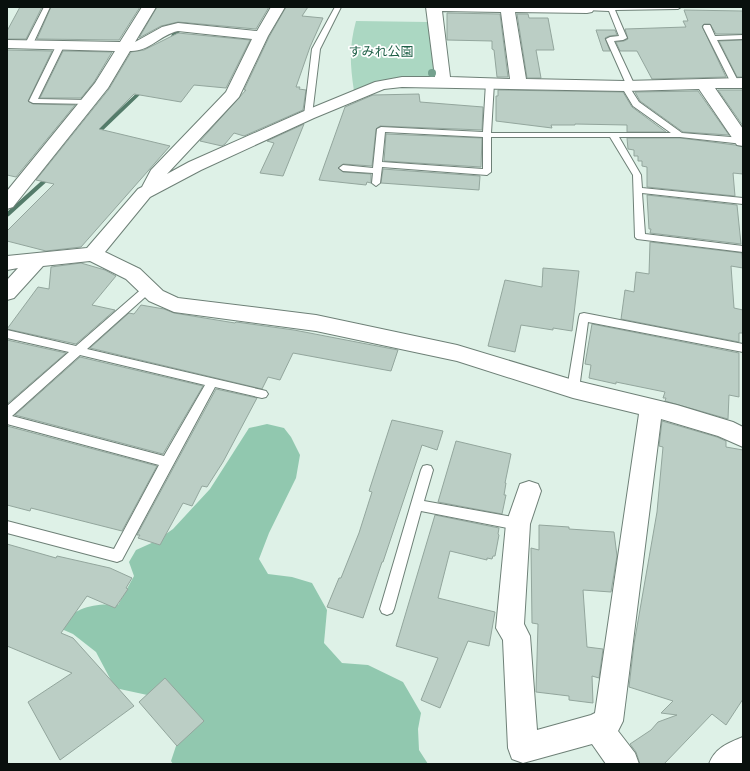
<svg xmlns="http://www.w3.org/2000/svg" width="750" height="771" viewBox="0 0 750 771" font-family="Karla,'Noto Sans JP',sans-serif">
  <style>
    .green { fill: #abd7c2 }
    .forest { fill: #91c8af }
    .lines { fill: none; stroke-linecap: round; stroke-linejoin: round }
    .stream { fill: #547c6a; fill-rule: evenodd }
    .building { fill: #bbcec5; stroke: #93a69d }
    .lane-casing { stroke: #6e8077; stroke-width: 2 }
    .street-casing { stroke: #6e8077; stroke-width: 2 }
    .lane { fill: #fff; fill-rule: evenodd }
    .street { fill: #fff; fill-rule: evenodd }
    .tree { fill: #74a18e }
    .labels { text-anchor: middle; stroke-width: 3.5; stroke-linejoin: round; paint-order: stroke }
    .far-park-label { font-size: 13px; fill: #1d5f46; stroke: #fff }
  </style>
  <rect width="100%" height="100%" fill="#def1e7"/>
  <path class="green" d="M 356,21 L 428,22 C 429,41 434,59 436,77 L 375,84 L 354,91 C 350,64 349,47 356,21 Z"/>
  <path class="forest" d="M 267,424 L 284,428 L 291,437 L 300,455 L 296,478 L 269,533 L 259,559 L 268,574 L 292,577 L 312,583 L 327,610 L 324,643 L 342,663 L 368,665 L 403,682 L 421,713 L 418,729 L 419,750 L 428,764 L 173,764 L 171,761 L 183,725 L 152,696 L 115,688 L 96,652 L 73,634 L 57,627 C 76,608 91,603 118,605 L 134,576 L 129,562 L 136,550 L 156,541 L 173,529 L 210,489 L 249,428 Z"/>
  <g class="lines">
    <path class="stream" d="M 190,7 L 194,7 L 190,21 L 176,36 L 173,43 L 169,43 L 169,42 L 172,34 L 186,21 Z
      M 142,88 L 146,89 L 97,136 L 93,136 L 93,134 Z
      M 50,174 L 53,176 L 52,177 L 9,216 L 7,217 L 7,212 L 48,175 Z"/>
  </g>
  <path class="building" d="M 20,7 L 42,7 L 26,39 L 7,39 L 7,31 Z
    M 51,7 L 140,7 L 119,40 L 37,39 Z
    M 157,7 L 269,7 L 256,29 L 178,22 L 161,26 L 139,38 Z
    M 286,7 L 308,7 L 302,16 L 323,18 L 310,47 L 296,87 L 300,87 L 299,89 L 306,90 L 303,110 L 244,136 L 234,133 L 225,144 L 222,146 L 200,141 L 246,90 L 244,90 L 269,37 Z
    M 684,10 L 743,11 L 743,34 L 716,34 L 710,24 L 704,24 L 702,26 L 726,77 L 652,79 L 637,51 L 620,51 L 616,42 L 624,41 L 628,39 L 625,29 L 686,27 L 683,21 L 688,21 Z
    M 447,13 L 500,14 L 508,77 L 497,77 L 494,50 L 492,49 L 492,41 L 447,40 Z
    M 517,14 L 528,14 L 529,18 L 548,18 L 554,50 L 536,50 L 541,78 L 527,78 Z
    M 596,30 L 615,30 L 617,35 L 609,36 L 605,38 L 610,51 L 603,51 Z
    M 178,33 L 250,40 L 226,88 L 194,85 L 181,102 L 134,94 L 99,129 L 170,146 L 81,247 L 46,251 L 7,241 L 7,231 L 54,184 L 36,180 L 109,89 L 131,52 L 144,50 Z
    M 743,40 L 743,77 L 737,77 L 719,41 Z
    M 7,50 L 52,51 L 28,101 L 33,104 L 75,105 L 16,177 L 7,175 Z
    M 63,51 L 112,52 L 94,82 L 81,98 L 40,98 Z
    M 498,90 L 623,92 L 632,107 L 666,132 L 627,132 L 627,125 L 575,124 L 575,125 L 551,125 L 552,128 L 496,121 L 496,96 L 498,96 Z
    M 718,90 L 743,90 L 743,126 Z
    M 698,91 L 729,135 L 683,132 L 640,101 L 635,92 Z
    M 419,94 L 420,102 L 483,107 L 482,130 L 380,126 L 376,129 L 372,166 L 343,164 L 338,168 L 343,172 L 371,174 L 371,183 L 367,182 L 366,185 L 319,180 L 345,107 L 373,95 Z
    M 304,124 L 283,176 L 260,173 L 274,143 L 267,141 Z
    M 386,134 L 482,138 L 481,167 L 384,161 Z
    M 627,138 L 680,138 L 735,145 L 743,147 L 743,174 L 733,173 L 735,196 L 647,187 L 647,167 L 642,166 L 642,161 L 638,161 L 638,156 L 634,156 L 634,150 L 628,149 Z
    M 383,169 L 480,176 L 479,190 L 381,183 Z
    M 647,195 L 737,205 L 741,244 L 650,233 L 651,229 L 649,229 Z
    M 650,242 L 742,253 L 743,268 L 731,266 L 734,308 L 743,310 L 743,333 L 739,333 L 739,342 L 621,319 L 625,290 L 634,292 L 636,272 L 649,274 Z
    M 81,263 L 105,270 L 116,276 L 92,305 L 115,310 L 76,344 L 7,329 L 38,287 L 49,289 L 51,267 Z
    M 543,268 L 579,271 L 572,331 L 553,328 L 553,330 L 521,325 L 515,352 L 488,346 L 505,280 L 542,287 Z
    M 141,305 L 164,309 L 174,313 L 235,323 L 236,322 L 294,330 L 398,350 L 391,371 L 293,353 L 280,380 L 268,377 L 262,389 L 90,348 L 129,313 L 134,314 Z
    M 592,324 L 739,353 L 739,397 L 729,395 L 728,419 L 665,401 L 666,398 L 663,398 L 665,392 L 616,382 L 616,384 L 589,378 L 591,365 L 585,364 Z
    M 7,340 L 66,353 L 7,404 Z
    M 80,357 L 203,386 L 163,454 L 15,415 Z
    M 216,389 L 257,398 L 223,462 L 207,487 L 202,486 L 192,506 L 183,503 L 160,545 L 138,538 L 140,535 L 137,535 Z
    M 392,420 L 443,431 L 437,450 L 422,445 L 383,562 L 382,562 L 363,618 L 327,607 L 339,578 L 341,578 L 359,533 L 372,492 L 369,491 Z
    M 662,421 L 717,437 L 726,441 L 726,447 L 743,450 L 743,699 L 726,725 L 712,714 L 664,764 L 640,764 L 636,752 L 630,744 L 651,730 L 658,722 L 677,715 L 661,713 L 673,701 L 629,687 L 634,644 L 657,512 L 663,447 L 659,446 Z
    M 7,426 L 157,466 L 122,531 L 31,508 L 30,511 L 7,505 Z
    M 456,441 L 511,454 L 505,483 L 506,483 L 504,495 L 506,495 L 502,514 L 438,502 Z
    M 435,515 L 499,528 L 498,534 L 499,535 L 495,556 L 493,556 L 492,559 L 487,558 L 487,560 L 450,551 L 438,598 L 495,612 L 489,646 L 468,641 L 440,708 L 421,700 L 438,658 L 396,646 Z
    M 539,525 L 569,527 L 569,529 L 614,532 L 617,556 L 611,592 L 583,590 L 587,647 L 603,649 L 599,678 L 592,676 L 593,703 L 569,700 L 569,696 L 536,692 L 538,624 L 532,623 L 531,548 L 539,550 Z
    M 7,544 L 56,558 L 57,556 L 110,568 L 132,578 L 126,588 L 128,589 L 115,608 L 87,596 L 61,633 L 73,638 L 134,706 L 60,760 L 28,702 L 72,673 L 7,646 Z
    M 165,678 L 204,721 L 177,746 L 139,702 Z"/>
  <g class="lines">
    <g class="lane-casing">
      <path id="lane" d="M 44,7 L 50,7 L 33,44 L 29,46 L 26,46 L 25,44 Z
        M 335,7 L 341,7 L 320,49 L 312,115 L 308,117 L 305,117 L 304,115 L 312,49 Z
        M 587,7 L 681,7 L 678,9 L 615,10 L 627,38 L 623,40 L 614,41 L 635,86 L 630,88 L 639,102 L 682,133 L 743,138 L 743,144 L 680,137 L 619,137 L 641,175 L 642,188 L 743,198 L 743,204 L 642,193 L 645,234 L 743,246 L 743,252 L 637,239 L 635,237 L 633,175 L 610,137 L 491,137 L 491,172 L 487,175 L 382,167 L 380,183 L 376,186 L 372,183 L 373,173 L 343,171 L 339,168 L 343,165 L 373,168 L 377,129 L 381,127 L 483,132 L 486,83 L 490,81 L 494,83 L 491,133 L 671,133 L 633,106 L 621,86 L 626,84 L 606,39 L 610,37 L 619,36 L 609,11 L 585,10 L 584,9 ZM 385,132 L 483,137 L 483,169 L 382,162 Z
        M 704,25 L 710,25 L 715,36 L 743,35 L 743,39 L 717,40 L 739,83 L 738,85 L 732,85 L 703,27 Z
        M 58,42 L 61,42 L 65,44 L 38,99 L 88,100 L 91,100 L 91,104 L 33,103 L 29,101 Z
        M 149,284 L 154,288 L 153,290 L 87,349 L 262,390 L 266,391 L 268,394 L 266,397 L 262,398 L 215,387 L 122,560 L 117,562 L 7,533 L 7,521 L 114,549 L 159,465 L 7,424 L 7,406 L 69,352 L 7,338 L 7,330 L 76,346 L 145,286 ZM 80,355 L 205,385 L 164,456 L 12,416 Z
        M 584,313 L 743,344 L 743,352 L 588,322 L 579,389 L 577,392 L 573,393 L 569,392 L 567,389 L 579,317 L 580,314 Z
        M 427,465 L 431,466 L 433,470 L 424,501 L 518,518 L 522,520 L 524,524 L 522,528 L 518,530 L 421,511 L 394,609 L 392,613 L 387,615 L 382,613 L 380,609 L 421,470 L 423,466 Z"/>
    </g>
    <g class="street-casing">
      <path id="street" d="M 142,7 L 156,7 L 135,42 L 162,27 L 178,23 L 257,31 L 271,7 L 285,7 L 268,36 L 239,97 L 167,174 L 189,162 L 302,112 L 375,82 L 402,77 L 435,77 L 426,7 L 593,7 L 594,9 L 592,12 L 587,13 L 515,12 L 526,79 L 625,81 L 743,78 L 743,88 L 715,88 L 743,129 L 743,146 L 737,145 L 699,89 L 625,91 L 402,87 L 384,89 L 314,118 L 201,170 L 150,197 L 105,252 L 140,269 L 163,291 L 178,298 L 316,315 L 457,345 L 573,380 L 677,405 L 733,422 L 743,427 L 743,447 L 718,436 L 661,419 L 623,721 L 618,731 L 635,753 L 639,764 L 606,764 L 592,744 L 523,763 L 512,759 L 508,748 L 503,640 L 496,628 L 506,524 L 520,484 L 529,481 L 538,484 L 541,491 L 530,524 L 524,624 L 530,636 L 537,730 L 591,715 L 595,713 L 639,414 L 573,398 L 457,361 L 316,331 L 174,312 L 149,301 L 126,279 L 90,261 L 43,266 L 14,298 L 7,300 L 7,280 L 18,268 L 7,270 L 7,256 L 87,248 L 138,189 L 142,187 L 151,170 L 226,92 L 252,39 L 178,31 C 160,35 149,52 130,51 L 108,88 L 13,207 L 7,209 L 7,191 L 95,83 L 115,51 L 7,48 L 7,40 L 120,42 ZM 442,11 L 501,12 L 510,79 L 450,77 Z
        M 743,737 L 743,764 L 709,764 C 715,748 728,743 743,737 Z"/>
    </g>
    <use href="#lane" class="lane"/>
    <use href="#street" class="street"/>
  </g>
  <circle class="tree" cx="432" cy="73" r="4"/>
  <g class="labels">
    <g class="far-park-label">
      <text x="381" y="56">すみれ公園</text>
    </g>
  </g>
  <rect width="750" height="771" fill="none" stroke="#09100d" stroke-width="16"/>
</svg>
